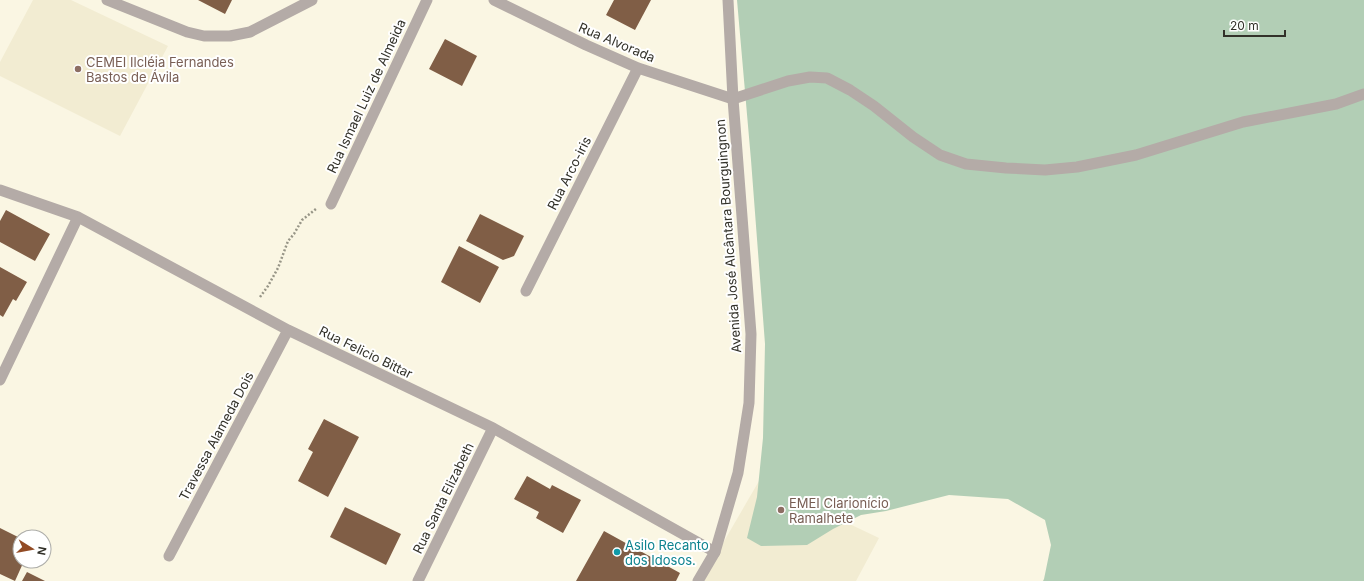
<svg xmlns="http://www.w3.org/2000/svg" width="1364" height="581" viewBox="0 0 1364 581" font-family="Inter,sans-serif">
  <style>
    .built { fill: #f2ecd2 }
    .green { fill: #b2ceb5 }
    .building { fill: #805e46 }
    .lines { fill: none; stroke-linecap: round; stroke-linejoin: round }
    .path { stroke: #979587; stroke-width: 2.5; stroke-dasharray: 2 2; stroke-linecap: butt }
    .minor { stroke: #b4aba7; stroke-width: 11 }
    .tertiary { stroke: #b4aba7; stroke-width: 11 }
    .education-dot { fill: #8d6e63; stroke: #fff; stroke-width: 1.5 }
    .culture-dot { fill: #0f9aa8; stroke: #fff; stroke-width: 1.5 }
    .labels { text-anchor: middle; stroke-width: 4; stroke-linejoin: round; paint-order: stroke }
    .street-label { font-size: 13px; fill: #323129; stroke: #fff }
    .education-label { font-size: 13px; fill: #785e54; stroke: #fff; text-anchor: start }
    .culture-label { font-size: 13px; fill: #0d838f; stroke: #fff; text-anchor: start }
  </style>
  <rect width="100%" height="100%" fill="#faf6e3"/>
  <path class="built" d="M 33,0 L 71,0 L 168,46 L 120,136 L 0,76 L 0,62 Z
    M 759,481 L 879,538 L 856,581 L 701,581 Z"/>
  <path class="green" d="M 737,0 L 1364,0 L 1364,581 L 1043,581 L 1044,579 L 1051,545 L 1045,520 L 1008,499 L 949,495 L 886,511 L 861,515 L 833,529 L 807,545 L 761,546 L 747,538 L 757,497 L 763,438 L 765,344 L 751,160 Z"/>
  <path class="building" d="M 198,0 L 232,0 L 225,14 Z
    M 614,0 L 651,0 L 635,30 L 606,15 Z
    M 445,39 L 477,56 L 462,86 L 429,69 Z
    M 6,210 L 50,234 L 35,261 L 0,242 L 0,221 Z
    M 480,214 L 524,236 L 514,256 L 503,260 L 466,241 Z
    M 459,246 L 499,267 L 480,303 L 441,282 Z
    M 0,267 L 27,282 L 16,301 L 13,299 L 3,317 L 0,315 Z
    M 324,419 L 359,437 L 328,497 L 298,481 L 313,452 L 308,449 Z
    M 527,476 L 550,489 L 552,485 L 581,500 L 563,533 L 536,518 L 539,512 L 514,499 Z
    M 345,507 L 401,534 L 386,565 L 330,537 Z
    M 0,528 L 20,538 L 20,561 L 24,561 L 15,581 L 0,574 Z
    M 604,531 L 680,573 L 676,581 L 576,581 Z
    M 27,572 L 45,581 L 22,581 Z"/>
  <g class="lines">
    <path class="path" d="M 260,297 L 268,286 L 278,268 L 288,241 L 294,234 L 302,220 L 316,209"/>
    <path class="minor" d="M 107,0 L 187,32 L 204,36 L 230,36 L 250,32 L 312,0
      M 494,0 L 586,45 L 638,68 L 733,99 L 788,81 L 810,77 L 827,78 L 850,90 L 874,106 L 913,137 L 940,155 L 966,164 L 1006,168 L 1045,170 L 1077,167 L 1136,155 L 1243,122 L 1336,104 L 1364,94
      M 0,190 L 78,217 L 288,330 L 493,428 L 715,552
      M 331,204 L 427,0
      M 526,291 L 638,68
      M 0,380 L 78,217
      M 169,556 L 288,330
      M 418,581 L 493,428"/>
    <path class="tertiary" d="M 698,581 L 715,552 L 738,473 L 749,403 L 751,334 L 733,99 L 728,0"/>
  </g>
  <g class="education-dot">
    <circle cx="78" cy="69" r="4"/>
    <circle cx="781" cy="510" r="4"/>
  </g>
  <circle class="culture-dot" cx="617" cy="552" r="4"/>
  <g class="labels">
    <g class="street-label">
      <text transform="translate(617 42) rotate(23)" y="5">Rua Alvorada</text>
      <text transform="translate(366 96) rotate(-65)" y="5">Rua Ismael Luiz de Almeida</text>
      <text transform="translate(569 173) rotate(-63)" y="5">Rua Arco-iris</text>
      <text transform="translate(728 236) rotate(-94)" y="5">Avenida José Alcântara Bourguingnon</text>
      <text transform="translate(366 352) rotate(26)" y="5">Rua Felicio Bittar</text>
      <text transform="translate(216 436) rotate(-62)" y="5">Travessa Alameda Dois</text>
      <text transform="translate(443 498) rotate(-64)" y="5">Rua Santa Elizabeth</text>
    </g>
    <g class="education-label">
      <text x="86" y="67">CEMEI Ilcléia Fernandes<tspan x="86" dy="15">Bastos de Ávila</tspan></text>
      <text x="789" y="508">EMEI Clarionício<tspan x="789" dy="15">Ramalhete</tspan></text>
    </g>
    <g class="culture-label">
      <text x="625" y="550">Asilo Recanto<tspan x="625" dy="15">dos Idosos.</tspan></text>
    </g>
  </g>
  <g transform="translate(32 549) rotate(101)"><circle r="19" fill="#ffffff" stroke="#adada9"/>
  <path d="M0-3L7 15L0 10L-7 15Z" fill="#924b25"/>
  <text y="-6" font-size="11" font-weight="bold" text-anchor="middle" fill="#323129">N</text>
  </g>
  <path d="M1224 30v6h61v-6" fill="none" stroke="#323129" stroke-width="2"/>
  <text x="1230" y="30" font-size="12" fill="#323129" stroke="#ffffff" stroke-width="3" paint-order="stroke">20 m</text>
</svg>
